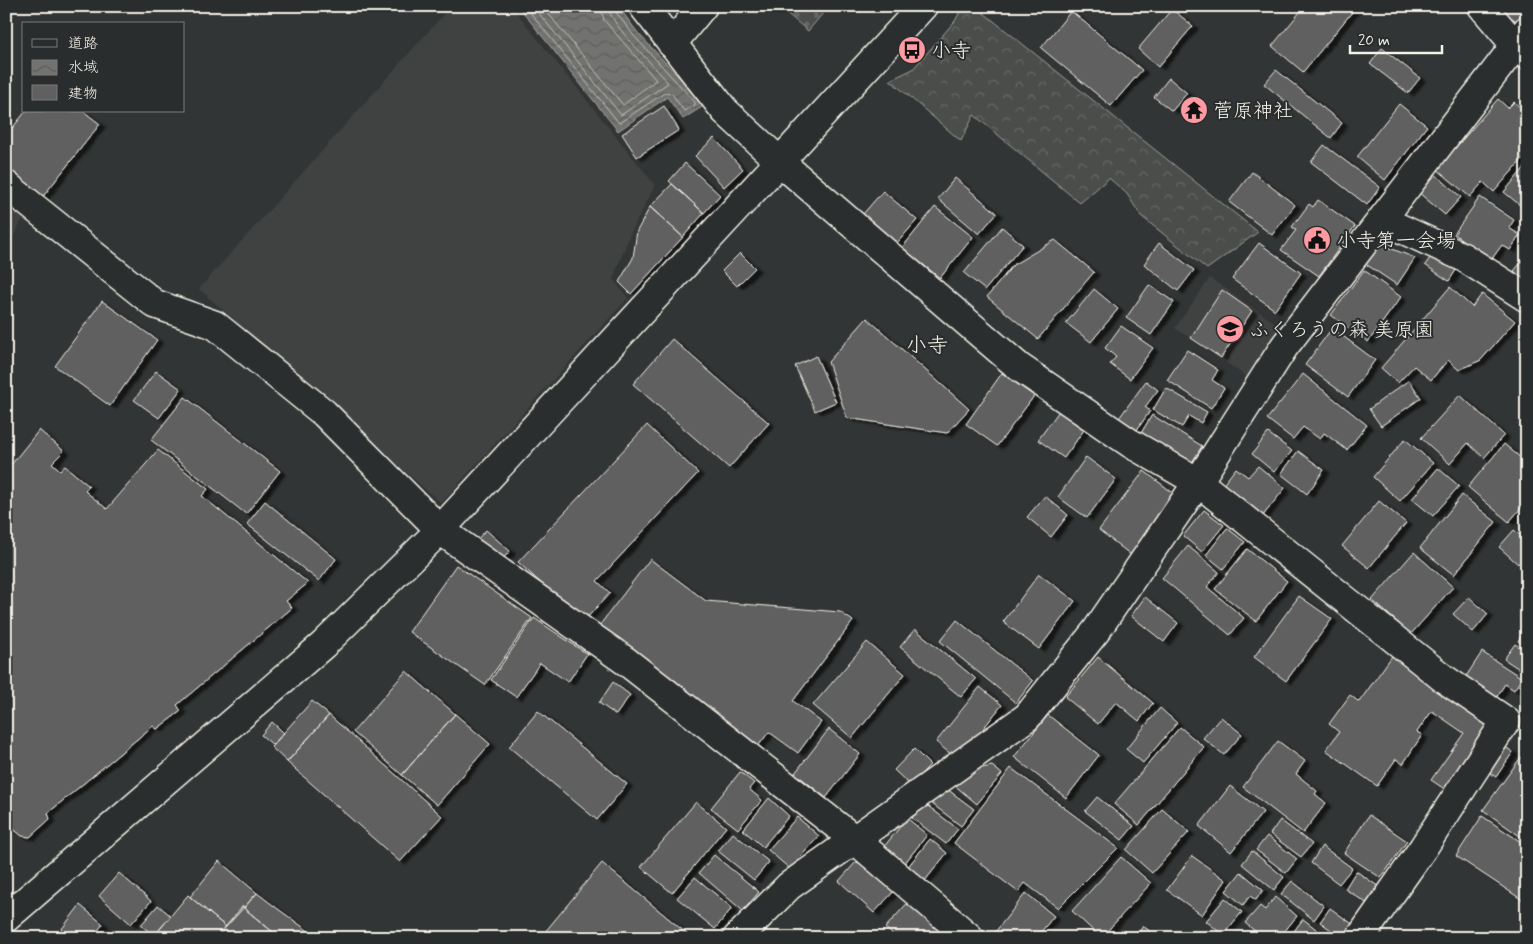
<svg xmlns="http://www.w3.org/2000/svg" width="1533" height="944" viewBox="0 0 1533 944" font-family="Mynerve,'Klee One',sans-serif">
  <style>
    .built { fill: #404242 }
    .forest { fill: url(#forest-crowns); stroke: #a09f9a }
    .cemetery { fill: url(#cemetery-stones); stroke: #a09f9a }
    .water { fill: url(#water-waves); stroke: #a6a5a0 }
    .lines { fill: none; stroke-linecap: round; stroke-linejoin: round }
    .shore { stroke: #c0bfb8; stroke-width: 1 }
    .building { fill: #5f605f; stroke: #f4f1e8; filter: url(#shadow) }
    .minor-casing { stroke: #f4f1e8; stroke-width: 31 }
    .minor { stroke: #2a2d2e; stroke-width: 28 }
    .labels { text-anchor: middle; stroke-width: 4; stroke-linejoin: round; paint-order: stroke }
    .poi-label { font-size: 20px; fill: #f4f1e8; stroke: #2a2d2e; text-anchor: start }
    .neighbourhood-label { font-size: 21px; fill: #f4f1e8; stroke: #2a2d2e }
  </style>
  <defs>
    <pattern id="forest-crowns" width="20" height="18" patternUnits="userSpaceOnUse" patternTransform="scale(1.25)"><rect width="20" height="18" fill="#4b4d4c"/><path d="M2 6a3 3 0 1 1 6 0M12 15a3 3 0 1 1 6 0" fill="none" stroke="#666766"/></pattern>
    <pattern id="cemetery-stones" width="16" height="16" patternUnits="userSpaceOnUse" patternTransform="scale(1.25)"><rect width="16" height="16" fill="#4b4d4c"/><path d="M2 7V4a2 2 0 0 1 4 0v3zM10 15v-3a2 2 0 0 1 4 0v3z" fill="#666766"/></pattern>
    <pattern id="water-waves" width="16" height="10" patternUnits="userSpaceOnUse" patternTransform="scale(1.25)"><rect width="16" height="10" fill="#727370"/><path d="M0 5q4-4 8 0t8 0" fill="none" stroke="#5e5e5b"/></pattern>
    <filter id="shadow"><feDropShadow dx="5.5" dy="3" stdDeviation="1" flood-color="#0009"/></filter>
  </defs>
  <rect width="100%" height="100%" fill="#323535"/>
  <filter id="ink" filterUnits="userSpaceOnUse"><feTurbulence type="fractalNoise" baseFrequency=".02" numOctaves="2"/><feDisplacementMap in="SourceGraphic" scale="10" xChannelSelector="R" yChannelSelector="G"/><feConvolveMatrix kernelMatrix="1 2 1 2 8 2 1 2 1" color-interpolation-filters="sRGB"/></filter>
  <g filter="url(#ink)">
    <path class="built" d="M 451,6 L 511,6 L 655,185 L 629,237 L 613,279 L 628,298 L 441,503 L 199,289 Z
      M 6,200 L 25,215 L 6,250 Z
      M 1210,278 L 1284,329 L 1250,379 L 1175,328 Z"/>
    <path class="forest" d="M 963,6 L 975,6 L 1258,232 L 1207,269 L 1141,216 L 1127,194 L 1109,178 L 1080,203 L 974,115 L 961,141 L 890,80 L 913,69 L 955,21 Z"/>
    <path class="cemetery" d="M 778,6 L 829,6 L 808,31 Z"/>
    <path class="water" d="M 518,6 L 618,6 L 638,33 L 705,105 L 683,119 L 667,97 L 618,131 Z"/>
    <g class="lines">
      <path class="shore" d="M 525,6 L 619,123 L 666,92 L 672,94 L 684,111 L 695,105 L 695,102 L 634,36 L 615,11 L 614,6
        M 533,6 L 621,115 L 668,83 C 656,66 609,25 608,6
        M 542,6 L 623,105 L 656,80 L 604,20 L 600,6"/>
    </g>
    <path class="building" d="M 1305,6 L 1357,6 L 1303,72 L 1272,46 Z
      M 1496,6 L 1527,6 L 1527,12 L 1519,23 Z
      M 1172,9 L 1193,26 L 1158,67 L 1138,49 Z
      M 1071,11 L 1142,70 L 1111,106 L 1041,48 Z
      M 1382,48 L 1420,78 L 1408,93 L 1370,64 Z
      M 1276,70 L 1342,123 L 1331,138 L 1264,84 Z
      M 1169,78 L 1187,93 L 1172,111 L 1154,97 Z
      M 1498,99 L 1508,108 L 1514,102 L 1527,113 L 1527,154 L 1494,192 L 1483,182 L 1470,197 L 1437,169 Z
      M 1399,104 L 1427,126 L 1385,180 L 1357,157 Z
      M 664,106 L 679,130 L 637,157 L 622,134 Z
      M 26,111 L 83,111 L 100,124 L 41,199 L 6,172 L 6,136 Z
      M 714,138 L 743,169 L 724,187 L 695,156 Z
      M 1324,145 L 1380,187 L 1367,205 L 1311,162 Z
      M 685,163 L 720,195 L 704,213 L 669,181 Z
      M 1527,165 L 1527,211 L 1504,192 Z
      M 1252,172 L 1295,205 L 1272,235 L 1229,202 Z
      M 1434,173 L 1461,197 L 1445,215 L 1418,192 Z
      M 955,178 L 997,213 L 979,234 L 938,199 Z
      M 672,184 L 704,213 L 683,237 L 650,207 Z
      M 883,191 L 917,220 L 897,243 L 863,214 Z
      M 1480,197 L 1514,220 L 1509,228 L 1520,235 L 1510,250 L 1502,245 L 1491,260 L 1454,234 Z
      M 1318,200 L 1355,226 L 1319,276 L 1281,250 L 1296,230 L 1292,227 L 1309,204 L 1313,207 Z
      M 650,207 L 683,237 L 631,294 L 619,282 L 633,258 L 637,231 Z
      M 935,207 L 973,237 L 940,278 L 902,248 Z
      M 1002,227 L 1023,245 L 985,290 L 964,273 Z
      M 1055,240 L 1094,272 L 1038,339 L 987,297 L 1013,265 Z
      M 1159,243 L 1194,270 L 1178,291 L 1144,264 Z
      M 1259,243 L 1301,273 L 1275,310 L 1232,279 Z
      M 1377,243 L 1415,258 L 1397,285 L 1364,263 Z
      M 740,253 L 755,268 L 737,286 L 722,271 Z
      M 1433,254 L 1456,270 L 1449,281 L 1425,265 Z
      M 1527,255 L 1527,283 L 1514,271 Z
      M 1364,270 L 1401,297 L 1368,342 L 1331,315 Z
      M 1149,285 L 1174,302 L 1151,335 L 1126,318 Z
      M 1450,287 L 1472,307 L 1482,294 L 1515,321 L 1481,360 L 1459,370 L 1448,360 L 1431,380 L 1414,366 L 1398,383 L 1381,368 Z
      M 1094,289 L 1118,309 L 1091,342 L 1066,323 Z
      M 1222,290 L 1252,311 L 1221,358 L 1191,338 Z
      M 102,301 L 157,340 L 110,406 L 55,366 Z
      M 867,318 L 969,409 L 947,433 L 847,418 L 828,362 Z
      M 1121,326 L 1153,348 L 1130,379 L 1110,364 L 1116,357 L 1105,348 Z
      M 1332,328 L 1375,360 L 1348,397 L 1305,365 Z
      M 672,339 L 769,423 L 729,468 L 633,384 Z
      M 1187,350 L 1218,370 L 1212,380 L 1224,388 L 1211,408 L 1167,380 Z
      M 816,356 L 836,402 L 815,411 L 795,366 Z
      M 156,371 L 181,389 L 159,418 L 134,400 Z
      M 1002,373 L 1034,396 L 997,446 L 966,424 Z
      M 1303,374 L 1367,425 L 1347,450 L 1324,433 L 1320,439 L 1303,427 L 1293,439 L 1267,419 Z
      M 1409,380 L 1421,398 L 1381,426 L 1369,409 Z
      M 1146,381 L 1158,390 L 1145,407 L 1150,411 L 1134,434 L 1117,421 Z
      M 1166,388 L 1207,412 L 1201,423 L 1189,416 L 1182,427 L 1153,410 Z
      M 1460,395 L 1504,435 L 1484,458 L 1468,443 L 1450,464 L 1421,438 Z
      M 185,397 L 280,471 L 246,514 L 151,440 Z
      M 1059,411 L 1084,430 L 1064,458 L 1038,440 Z
      M 1152,415 L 1202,446 L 1191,464 L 1141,433 Z
      M 647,425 L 698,473 L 597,581 L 610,593 L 583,622 L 518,562 Z
      M 39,430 L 64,451 L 52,463 L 60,470 L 65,466 L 89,486 L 85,491 L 107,509 L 158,450 L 208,489 L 202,496 L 308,583 L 286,601 L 292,608 L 177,705 L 181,711 L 157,729 L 153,726 L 48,813 L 50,819 L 30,837 L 22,836 L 11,827 L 6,832 L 6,471 Z
      M 1268,433 L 1292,451 L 1274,472 L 1252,454 Z
      M 1405,439 L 1433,463 L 1400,501 L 1373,477 Z
      M 1504,444 L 1527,463 L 1527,501 L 1509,522 L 1468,487 Z
      M 1298,451 L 1324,470 L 1307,494 L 1281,474 Z
      M 1086,457 L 1116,479 L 1087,518 L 1058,497 Z
      M 1258,466 L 1285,488 L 1258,522 L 1219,490 L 1236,468 L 1248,477 Z
      M 1438,468 L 1459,486 L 1433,516 L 1412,499 Z
      M 1144,471 L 1176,495 L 1131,555 L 1099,530 Z
      M 1462,495 L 1496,522 L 1454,575 L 1420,548 Z
      M 1045,496 L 1068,515 L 1051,537 L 1027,517 Z
      M 265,501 L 336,559 L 319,581 L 247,524 Z
      M 1379,501 L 1406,523 L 1369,568 L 1342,546 Z
      M 1204,510 L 1224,525 L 1202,552 L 1183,536 Z
      M 1227,528 L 1245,542 L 1223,569 L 1206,555 Z
      M 486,530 L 510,551 L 497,565 L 473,544 Z
      M 1514,530 L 1527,541 L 1527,554 L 1518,564 L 1499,547 Z
      M 1188,546 L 1219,572 L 1207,587 L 1244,618 L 1230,635 L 1162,578 Z
      M 1247,549 L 1287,581 L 1256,621 L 1215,589 Z
      M 1414,552 L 1453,587 L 1411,634 L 1372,600 Z
      M 650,559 L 706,601 L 840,612 L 853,621 L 793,701 L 821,722 L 798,753 L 769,732 L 755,750 L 596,630 Z
      M 456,565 L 532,618 L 485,685 L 409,632 Z
      M 1039,574 L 1075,601 L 1039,649 L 1003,622 Z
      M 1299,596 L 1332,619 L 1286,681 L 1254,657 Z
      M 1145,597 L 1178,623 L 1164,642 L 1131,616 Z
      M 1469,597 L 1488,614 L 1473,632 L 1453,614 Z
      M 534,618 L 587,654 L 568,682 L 540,663 L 516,697 L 491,680 Z
      M 957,620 L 1033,681 L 1016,703 L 940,641 Z
      M 1527,626 L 1527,647 L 1518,641 Z
      M 915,629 L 976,679 L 961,697 L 900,647 Z
      M 867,642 L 905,674 L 852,738 L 813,705 Z
      M 1515,644 L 1527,652 L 1527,674 L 1504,659 Z
      M 1395,652 L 1495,722 L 1446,790 L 1431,780 L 1464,733 L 1432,711 L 1417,732 L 1422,735 L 1403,764 L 1396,759 L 1377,786 L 1326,750 L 1339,732 L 1329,724 L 1350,695 L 1359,702 Z
      M 1482,652 L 1522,678 L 1514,690 L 1505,684 L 1496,698 L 1465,678 Z
      M 1098,657 L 1153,703 L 1139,721 L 1116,702 L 1098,724 L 1065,697 Z
      M 406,671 L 455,714 L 402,775 L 353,732 Z
      M 613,682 L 630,695 L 616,715 L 599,703 Z
      M 980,687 L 1002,705 L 958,760 L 936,742 Z
      M 1527,687 L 1527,702 L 1520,697 Z
      M 312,701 L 329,715 L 287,762 L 271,747 Z
      M 1160,708 L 1177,723 L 1143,763 L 1126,749 Z
      M 538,711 L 627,784 L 597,820 L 509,747 Z
      M 455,714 L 490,744 L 437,805 L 402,775 Z
      M 329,715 L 442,816 L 400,862 L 287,762 Z
      M 1048,715 L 1099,755 L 1066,798 L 1014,757 Z
      M 1221,717 L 1242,734 L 1224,755 L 1203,738 Z
      M 272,722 L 284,733 L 273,745 L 261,735 Z
      M 1180,727 L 1204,747 L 1139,825 L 1114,804 Z
      M 829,729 L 860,754 L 826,798 L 795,773 Z
      M 1278,741 L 1305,761 L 1296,774 L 1317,791 L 1315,794 L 1326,803 L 1303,833 L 1243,787 Z
      M 1502,745 L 1513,752 L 1496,777 L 1485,770 Z
      M 914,749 L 930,765 L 910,785 L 894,770 Z
      M 1521,757 L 1527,761 L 1527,841 L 1483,810 Z
      M 992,766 L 1002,774 L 977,804 L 953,784 L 963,772 Z
      M 1011,768 L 1118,848 L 1058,908 L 1025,883 L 1018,892 L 954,843 Z
      M 740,772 L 754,783 L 749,789 L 762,800 L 738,829 L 711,808 Z
      M 943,786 L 974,809 L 961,826 L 931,803 Z
      M 1230,786 L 1263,812 L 1231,852 L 1199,826 Z
      M 1097,797 L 1134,826 L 1122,840 L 1085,811 Z
      M 769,798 L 789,816 L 763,847 L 743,830 Z
      M 696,802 L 726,827 L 672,893 L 641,867 Z
      M 924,803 L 958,829 L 946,844 L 912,818 Z
      M 1162,809 L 1189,832 L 1152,873 L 1126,850 Z
      M 1369,815 L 1407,841 L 1381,878 L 1344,853 Z
      M 1482,816 L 1527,846 L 1527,897 L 1524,901 L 1456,856 Z
      M 797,817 L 819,836 L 790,869 L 768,850 Z
      M 907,818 L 927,835 L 904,864 L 883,848 Z
      M 1280,820 L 1312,844 L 1301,857 L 1270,834 Z
      M 733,833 L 769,862 L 754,880 L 718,851 Z
      M 1267,836 L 1297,859 L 1286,873 L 1256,850 Z
      M 930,839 L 947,853 L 924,882 L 907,868 Z
      M 1322,846 L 1352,868 L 1339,884 L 1311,863 Z
      M 1252,851 L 1284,877 L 1274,890 L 1242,864 Z
      M 714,855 L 759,892 L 743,911 L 699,873 Z
      M 1192,856 L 1226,880 L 1202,915 L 1167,890 Z
      M 1121,857 L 1151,883 L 1101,938 L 1072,911 Z
      M 219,861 L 257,893 L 226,927 L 190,897 Z
      M 856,862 L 866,865 L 894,891 L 874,913 L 839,881 Z
      M 602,863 L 692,938 L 540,938 Z
      M 1356,871 L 1382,889 L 1371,906 L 1345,889 Z
      M 1241,872 L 1263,890 L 1256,900 L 1250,896 L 1243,905 L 1226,891 Z
      M 119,873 L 151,901 L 131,924 L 99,896 Z
      M 695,877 L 732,908 L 715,929 L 677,898 Z
      M 1292,881 L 1324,906 L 1314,920 L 1281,894 Z
      M 257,893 L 278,909 L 318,938 L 280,938 L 244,908 Z
      M 1026,893 L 1054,916 L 1036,938 L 994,938 L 992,936 Z
      M 188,895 L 226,927 L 216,938 L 156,938 L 154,936 Z
      M 1275,897 L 1297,916 L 1279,938 L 1251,938 L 1256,932 L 1245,923 L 1260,906 L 1265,910 Z
      M 1225,898 L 1242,912 L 1223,935 L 1206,921 Z
      M 911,899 L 956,938 L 897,938 L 885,928 Z
      M 80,905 L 103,924 L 92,938 L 55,938 Z
      M 158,905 L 171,916 L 154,936 L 141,925 Z
      M 243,906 L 244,908 L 280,938 L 216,938 Z
      M 1330,908 L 1358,928 L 1351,938 L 1342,938 L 1320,922 Z
      M 1303,919 L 1328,938 L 1289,938 Z
      M 1143,926 L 1159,938 L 1135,938 Z"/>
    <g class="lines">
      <g class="minor-casing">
        <path id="minor" d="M 643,6 L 725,111 L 779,161 L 1019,367 L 1130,443 L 1198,482 L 1443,678 L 1506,721 L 1423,848 L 1360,938
          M 1482,6 L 1515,45 L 1527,55
          M 672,44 L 703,6
          M 6,185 L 155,304 L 215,325 L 324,413 L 440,530 L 627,662 L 854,839 L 970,938
          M 1382,220 L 1463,257 L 1527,298
          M 6,918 L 323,645 L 440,530 L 923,6
          M 737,938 L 789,886 L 1027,717 L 1096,631 L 1198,482 L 1284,347 L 1527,30"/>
      </g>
      <use href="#minor" class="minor"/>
    </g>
  </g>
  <defs>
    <g id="bus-disc" transform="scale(1.4375)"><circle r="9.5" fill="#ff9aa2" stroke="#2a2d2e"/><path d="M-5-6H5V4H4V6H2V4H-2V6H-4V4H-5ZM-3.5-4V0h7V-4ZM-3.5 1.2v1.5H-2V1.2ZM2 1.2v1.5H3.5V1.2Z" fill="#111"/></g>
    <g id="temple-disc" transform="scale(1.4375)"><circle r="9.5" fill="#ff9aa2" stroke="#2a2d2e"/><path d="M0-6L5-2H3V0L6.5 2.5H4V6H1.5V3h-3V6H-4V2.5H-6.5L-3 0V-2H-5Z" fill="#111"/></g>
    <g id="civic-disc" transform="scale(1.4375)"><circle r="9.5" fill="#ff9aa2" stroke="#2a2d2e"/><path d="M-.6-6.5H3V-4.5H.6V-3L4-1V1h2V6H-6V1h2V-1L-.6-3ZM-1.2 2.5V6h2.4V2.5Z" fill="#111"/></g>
    <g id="school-disc" transform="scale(1.4375)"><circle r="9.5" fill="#ff9aa2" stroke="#2a2d2e"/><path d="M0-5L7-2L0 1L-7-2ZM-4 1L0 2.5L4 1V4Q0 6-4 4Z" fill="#111"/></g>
  </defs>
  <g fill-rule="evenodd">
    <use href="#bus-disc" x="912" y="50"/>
    <use href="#temple-disc" x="1194" y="110"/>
    <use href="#civic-disc" x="1317" y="240"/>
    <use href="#school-disc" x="1230" y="329"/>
  </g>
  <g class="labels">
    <g class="poi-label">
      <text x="931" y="57">小寺</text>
      <text x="1213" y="117">菅原神社</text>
      <text x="1336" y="247">小寺第一会場</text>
      <text x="1249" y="336">ふくろうの森 美原園</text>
    </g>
    <g class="neighbourhood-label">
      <text x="927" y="352">小寺</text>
    </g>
  </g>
  <rect width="1533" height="944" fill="none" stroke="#2a2d2e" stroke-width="25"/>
  <rect x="12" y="12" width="1508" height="919" fill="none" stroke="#f4f1e8" stroke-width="2" filter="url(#ink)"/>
  <rect x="22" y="22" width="162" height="90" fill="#2a2d2e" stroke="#7b7b78"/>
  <rect x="32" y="39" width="25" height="8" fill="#2a2d2e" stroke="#7b7b78"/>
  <text x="68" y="48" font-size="15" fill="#f4f1e8">道路</text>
  <rect x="32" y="60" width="25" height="15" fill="url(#water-waves)" stroke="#7b7b78"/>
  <text x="68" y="72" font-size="15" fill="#f4f1e8">水域</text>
  <rect x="32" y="85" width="25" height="15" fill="#5f605f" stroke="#7b7b78"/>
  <text x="68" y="98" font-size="15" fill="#f4f1e8">建物</text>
  <path d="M1350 45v8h92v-8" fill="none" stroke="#f4f1e8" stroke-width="2.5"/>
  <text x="1358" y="45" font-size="15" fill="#f4f1e8" stroke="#2a2d2e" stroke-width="4" paint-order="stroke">20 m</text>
</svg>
